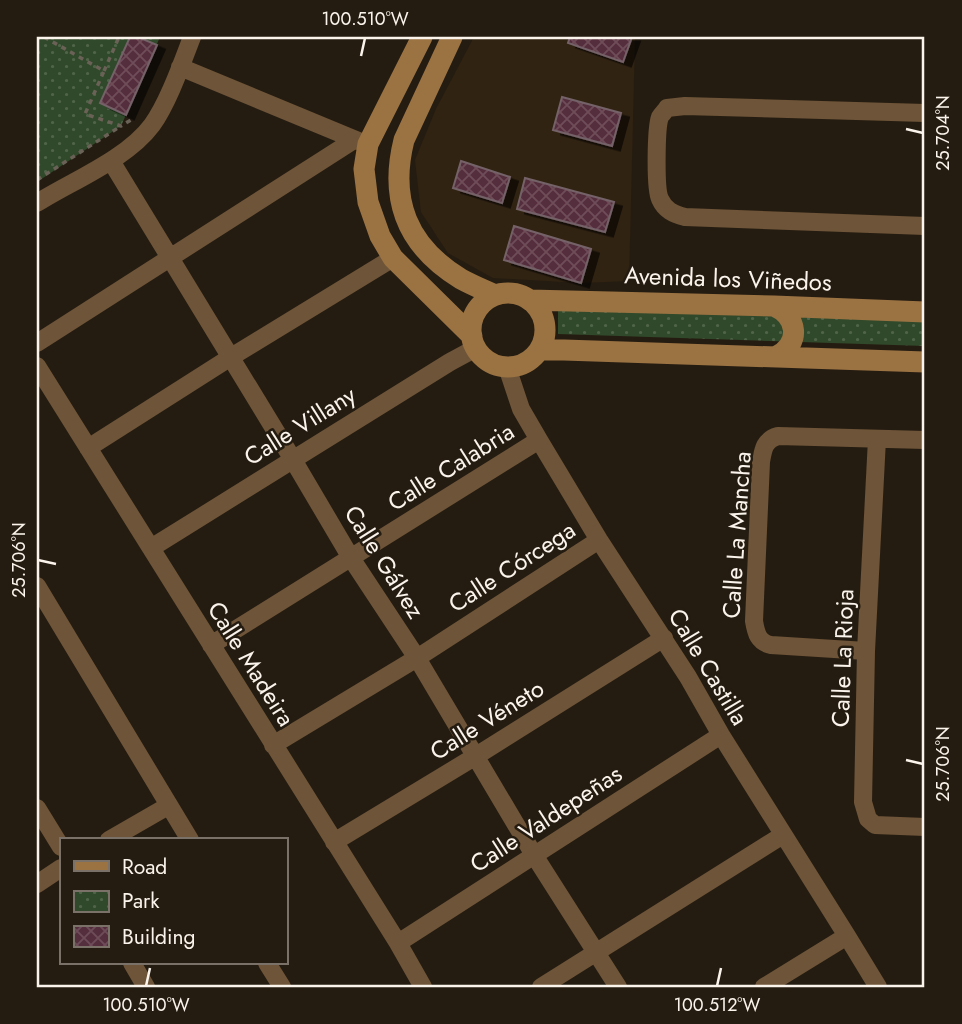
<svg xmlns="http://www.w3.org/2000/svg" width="962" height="1024" viewBox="0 0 962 1024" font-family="Jost,sans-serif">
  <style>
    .built { fill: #312312 }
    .park { fill: url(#park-dots) }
    .building { fill: url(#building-cross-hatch); stroke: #746268; stroke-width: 2; filter: url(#shadow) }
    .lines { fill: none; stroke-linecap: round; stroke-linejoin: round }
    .path { stroke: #6a6157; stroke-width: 3.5; stroke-dasharray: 5 5; stroke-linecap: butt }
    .street { stroke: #6e5438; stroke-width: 18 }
    .secondary { stroke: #9b7343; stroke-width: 21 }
    .ticks { fill: none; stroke: #faf4ec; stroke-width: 2.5 }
    .labels { text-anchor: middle; stroke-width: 5; stroke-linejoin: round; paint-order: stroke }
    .street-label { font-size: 24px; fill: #faf4ec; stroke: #251c11 }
    .neatline { fill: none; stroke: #faf4ec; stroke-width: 2.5 }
    .ticks-label { font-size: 18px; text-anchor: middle; fill: #faf4ec }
  </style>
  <defs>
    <pattern id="park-dots" width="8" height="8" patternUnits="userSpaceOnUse" patternTransform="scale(1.75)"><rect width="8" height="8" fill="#30492a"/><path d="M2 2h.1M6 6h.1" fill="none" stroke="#4f6449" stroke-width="1.8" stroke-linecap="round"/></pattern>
    <pattern id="building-cross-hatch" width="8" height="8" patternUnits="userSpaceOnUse" patternTransform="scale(1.75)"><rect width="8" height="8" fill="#552e3d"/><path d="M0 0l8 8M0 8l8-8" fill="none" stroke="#6e4d59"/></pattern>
    <filter id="shadow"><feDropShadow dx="8" dy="4.5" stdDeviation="0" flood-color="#0009"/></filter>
  </defs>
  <rect width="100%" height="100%" fill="#251c11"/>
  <path class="built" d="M 474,37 L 635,37 L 629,281 L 581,283 L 493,278 L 448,253 L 421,212 L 415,160 L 436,109 Z"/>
  <path class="park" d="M 37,37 L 160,37 L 121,126 L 37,182 Z
    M 558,308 L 925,319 L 925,346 L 558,334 Z"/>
  <path class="building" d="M 130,37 L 138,37 L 157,45 L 126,115 L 100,103 Z
    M 570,37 L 632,37 L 623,62 L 568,43 Z
    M 562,97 L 621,113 L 612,146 L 553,130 Z
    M 461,161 L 510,177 L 502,203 L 453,188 Z
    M 525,178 L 614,202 L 605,232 L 517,209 Z
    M 514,226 L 591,249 L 581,283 L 504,260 Z"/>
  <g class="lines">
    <path class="path" d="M 44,37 L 104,71 L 85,114 L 121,126 L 131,120
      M 104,71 L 119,37
      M 37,180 L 121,126"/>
    <path class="street" d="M 180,67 L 361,142
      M 925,113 L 685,106 L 667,108 C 666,110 661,115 660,117 C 656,127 655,189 660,199 C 665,210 673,214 685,217 L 925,226
      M 111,161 L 292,458 L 351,558 L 417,658 L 534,855 L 618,987
      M 37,203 C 72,181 127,159 152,125 C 168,103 182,63 192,37
      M 37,343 L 354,140
      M 37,366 L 398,943 L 423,987
      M 507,367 L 521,409 L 539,440 L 599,540 L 688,677 L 721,735 L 847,936 L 878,987
      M 877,439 L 866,651 L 863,802 L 868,819 L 875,825 L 925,827
      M 88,448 L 231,357 L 393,258
      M 151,548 L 450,362 L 476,348
      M 37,586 L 190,840
      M 211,645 L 539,440
      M 866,651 L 771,645 C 758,642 756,633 754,621 L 761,462 C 763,450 764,440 778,436 L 925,440
      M 273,745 L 417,658 L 599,540
      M 37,808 L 61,847
      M 109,840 L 168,806
      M 334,842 L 476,756 L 664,638
      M 37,884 L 61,868
      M 398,943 L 721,735
      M 132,963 L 146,987
      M 267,963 L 282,987
      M 541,987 L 783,835
      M 764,987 L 847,936"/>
    <path class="secondary" d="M 422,37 L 368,144 L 364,169 L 368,202 L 380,236 L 393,258 L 472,336
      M 452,37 L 404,140 C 389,200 407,246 461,279 C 472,285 484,290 495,295
      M471 330a37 37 0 1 1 74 0a37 37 0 1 1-74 0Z
      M 529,300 L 774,306 L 925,312
      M 774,306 C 798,317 801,343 777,356
      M 539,350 L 564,350 L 925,362"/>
  </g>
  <path class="ticks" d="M 361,56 L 365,38M 906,129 L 923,133M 38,560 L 56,564M 906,760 L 923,764M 146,986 L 150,968M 717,986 L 721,968"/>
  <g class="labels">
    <g class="street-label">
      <text transform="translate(728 279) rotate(2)" y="8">Avenida los Viñedos</text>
      <text transform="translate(300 426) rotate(-32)" y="8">Calle Villany</text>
      <text transform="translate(451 467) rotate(-32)" y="8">Calle Calabria</text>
      <text transform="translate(737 535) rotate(-86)" y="8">Calle La Mancha</text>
      <text transform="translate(384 562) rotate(58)" y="8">Calle Gálvez</text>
      <text transform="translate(512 567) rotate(-33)" y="8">Calle Córcega</text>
      <text transform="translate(843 658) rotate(-88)" y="8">Calle La Rioja</text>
      <text transform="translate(251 664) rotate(58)" y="8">Calle Madeira</text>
      <text transform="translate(708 667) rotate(59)" y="8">Calle Castilla</text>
      <text transform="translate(487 720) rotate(-32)" y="8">Calle Véneto</text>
      <text transform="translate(546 819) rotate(-33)" y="8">Calle Valdepeñas</text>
    </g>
  </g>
  <rect width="962" height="1024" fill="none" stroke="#251c11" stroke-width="77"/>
  <rect x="60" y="838" width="228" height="126" fill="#251c11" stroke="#7a7269" stroke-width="2"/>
  <rect x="74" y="861" width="35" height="10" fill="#9b7343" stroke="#7a7269" stroke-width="2"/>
  <text x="122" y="874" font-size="21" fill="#faf4ec">Road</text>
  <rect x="74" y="891" width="35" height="21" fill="url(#park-dots)" stroke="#7a7269" stroke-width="2"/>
  <text x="122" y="908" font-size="21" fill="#faf4ec">Park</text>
  <rect x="74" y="926" width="35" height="21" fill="url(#building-cross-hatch)" stroke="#7a7269" stroke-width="2"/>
  <text x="122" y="944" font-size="21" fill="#faf4ec">Building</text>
  <rect x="38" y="38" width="885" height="948" class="neatline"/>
  <g class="ticks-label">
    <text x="365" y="25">100.510°W</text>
    <text transform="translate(943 133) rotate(-90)" y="6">25.704°N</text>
    <text transform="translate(19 560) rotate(-90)" y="6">25.706°N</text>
    <text transform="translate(943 764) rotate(-90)" y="6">25.706°N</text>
    <text x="146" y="1011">100.510°W</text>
    <text x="717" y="1011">100.512°W</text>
  </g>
</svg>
